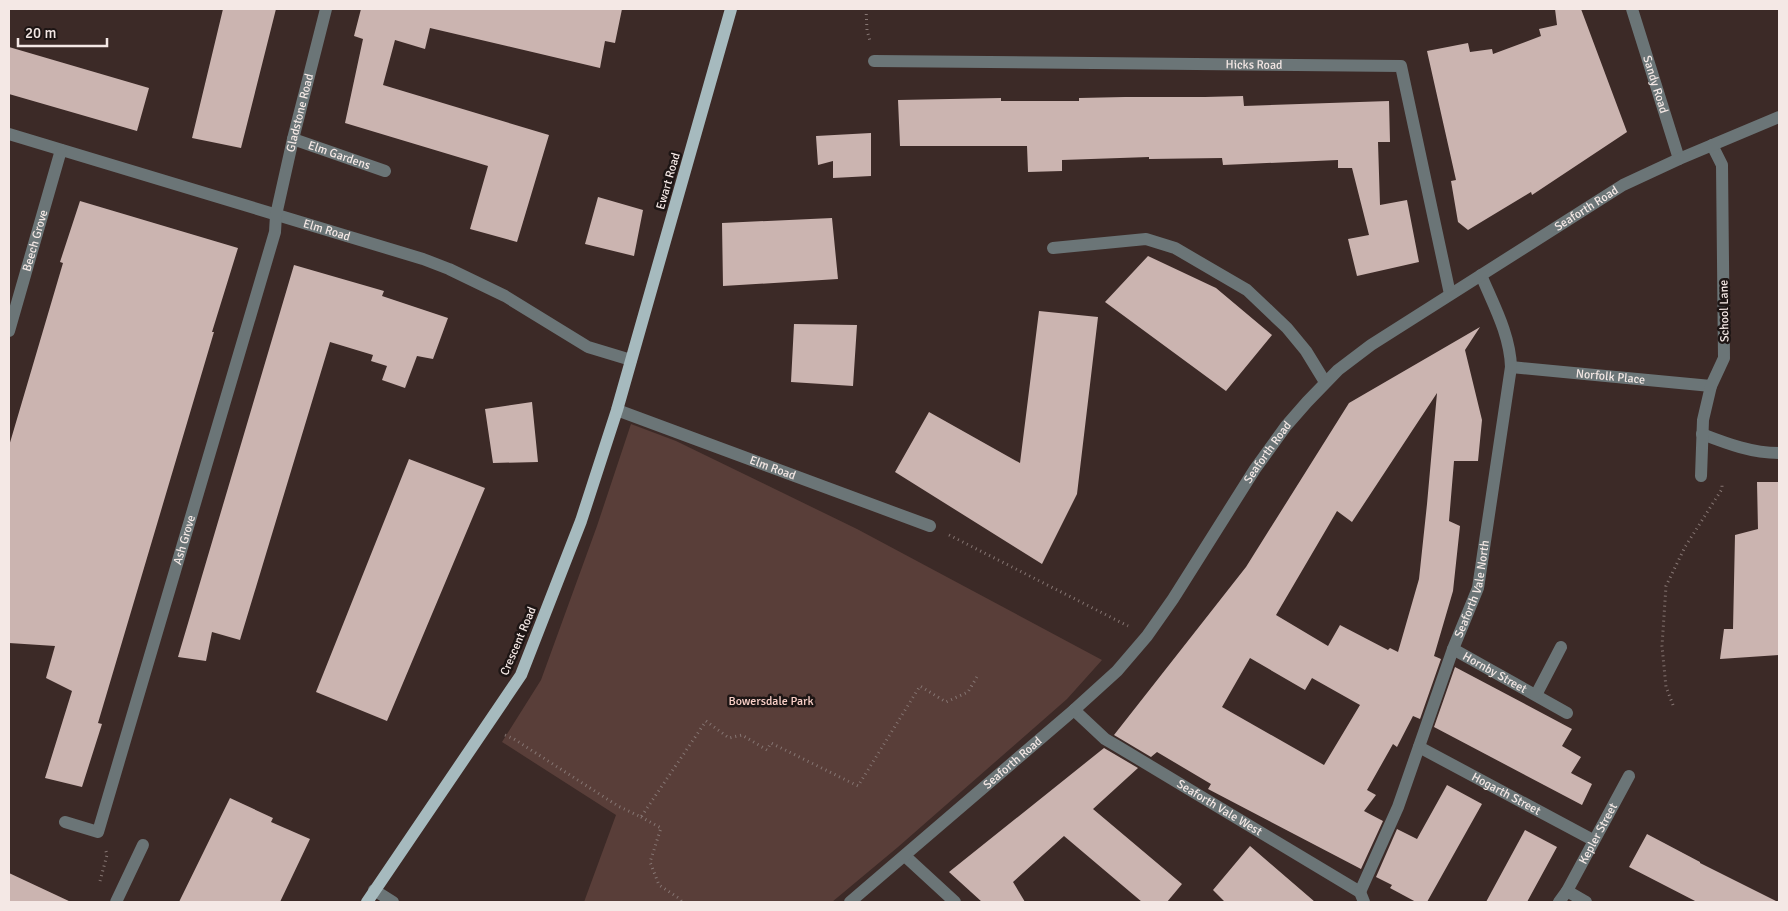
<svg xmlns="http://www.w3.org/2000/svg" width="1788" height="911" viewBox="0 0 1788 911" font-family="Signika,sans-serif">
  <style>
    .green { fill: #593e39 }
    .building { fill: #cbb4b0; fill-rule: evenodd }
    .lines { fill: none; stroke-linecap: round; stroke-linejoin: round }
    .path { stroke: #867673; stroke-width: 3; stroke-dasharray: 1 4; stroke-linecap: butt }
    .minor { stroke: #6b7577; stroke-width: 12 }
    .major { stroke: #a6babe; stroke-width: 12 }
    .labels { text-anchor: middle; stroke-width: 5; stroke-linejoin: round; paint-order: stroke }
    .street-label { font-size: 12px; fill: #f4e8e5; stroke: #1d1514 }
    .park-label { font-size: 12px; fill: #fbd1c9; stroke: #1d1514 }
  </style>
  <rect width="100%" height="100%" fill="#3c2a27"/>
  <path class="green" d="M 631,424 L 676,441 L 857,529 L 1102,660 L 1067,699 L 898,847 L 832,902 L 584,902 L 616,815 L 502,742 L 541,680 L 597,526 Z"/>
  <path class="building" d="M 223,9 L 276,9 L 241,148 L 192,138 Z
    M 361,9 L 622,9 L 615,43 L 605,41 L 600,68 L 430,28 L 425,49 L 395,40 L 383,85 L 549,135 L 517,242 L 470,229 L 488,166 L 345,123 L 363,39 L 354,36 Z
    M 1555,9 L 1581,9 L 1627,132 L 1532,195 L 1531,192 L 1468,230 L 1458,222 L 1451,181 L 1456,180 L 1427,51 L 1468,43 L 1470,52 L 1492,49 L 1493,54 L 1541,36 L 1539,29 L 1557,25 Z
    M 9,47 L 149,88 L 137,131 L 9,94 Z
    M 1243,96 L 1244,106 L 1389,101 L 1390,142 L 1378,142 L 1380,205 L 1407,200 L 1419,262 L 1357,276 L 1348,239 L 1369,235 L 1352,168 L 1338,168 L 1338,160 L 1223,165 L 1222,158 L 1149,159 L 1149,157 L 1062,160 L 1062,171 L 1028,172 L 1027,146 L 900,146 L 898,100 L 1001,98 L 1001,101 L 1079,101 L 1079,98 L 1125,97 L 1205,97 Z
    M 871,133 L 871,176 L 833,178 L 833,161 L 818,165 L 816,136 Z
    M 598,197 L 643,210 L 634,256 L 585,244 Z
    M 80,201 L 238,248 L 212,332 L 214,332 L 98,723 L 102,724 L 82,787 L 45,778 L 72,691 L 46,678 L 55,646 L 9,643 L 9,446 L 63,263 L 60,262 Z
    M 832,218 L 838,279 L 723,286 L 722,223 Z
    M 1148,256 L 1216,288 L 1272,335 L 1226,391 L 1105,302 Z
    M 294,265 L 384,291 L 382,296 L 448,318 L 433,359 L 417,356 L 405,388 L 382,380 L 387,366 L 371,361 L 373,355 L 330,342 L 240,640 L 212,632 L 206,661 L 178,657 Z
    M 1039,311 L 1098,317 L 1077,494 L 1042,564 L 895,472 L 929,412 L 1020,463 Z
    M 794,324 L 857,325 L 853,386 L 791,382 Z
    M 1480,327 L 1465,350 L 1482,420 L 1478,461 L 1454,461 L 1449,521 L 1460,526 L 1453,591 L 1434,656 L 1441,659 L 1420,719 L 1413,716 L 1397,747 L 1393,744 L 1367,790 L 1376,795 L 1364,811 L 1383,821 L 1361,869 L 1208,789 L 1211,784 L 1157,752 L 1151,757 L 1114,735 L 1246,567 L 1349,403 ZM 1437,393 L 1427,504 L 1419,579 L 1398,652 L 1390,648 L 1388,650 L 1340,625 L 1328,646 L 1276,615 L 1337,511 L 1352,522 ZM 1250,658 L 1305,690 L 1312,678 L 1360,705 L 1324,765 L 1222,707 Z
    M 532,402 L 538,462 L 493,463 L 485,409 Z
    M 409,459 L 485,488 L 387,721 L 316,692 Z
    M 1757,482 L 1779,482 L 1779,655 L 1720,659 L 1724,629 L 1733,629 L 1735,535 L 1758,529 Z
    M 1455,667 L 1572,729 L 1562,746 L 1581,757 L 1571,773 L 1592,784 L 1582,805 L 1434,727 Z
    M 1104,748 L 1138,768 L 1093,809 L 1182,884 L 1167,902 L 1142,902 L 1064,836 L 1013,882 L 1025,902 L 982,902 L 949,872 Z
    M 1447,785 L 1482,804 L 1427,902 L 1416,902 L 1390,888 L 1392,885 L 1376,877 L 1397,829 L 1417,839 Z
    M 230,798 L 273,818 L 271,822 L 310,839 L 280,902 L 179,902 Z
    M 1525,830 L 1557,847 L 1527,902 L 1486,902 Z
    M 1647,834 L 1700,862 L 1700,863 L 1778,902 L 1697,902 L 1629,867 Z
    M 1250,846 L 1315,902 L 1225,902 L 1213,890 Z
    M 9,873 L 71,902 L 9,902 Z"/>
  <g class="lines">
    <path class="path" d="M 866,9 L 867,30 L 870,41
      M 949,535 L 1128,626
      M 1673,705 L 1666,687 L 1662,646 L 1666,586 L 1685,547 L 1722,489 L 1722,483
      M 505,735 L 514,739 L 618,806 L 641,817 L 706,721 L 729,738 L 742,735 L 767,750 L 771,743 L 858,786 L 920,686 L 946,702 L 968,692 L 978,675
      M 641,817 L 661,828 L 650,862 L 659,885 L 680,899 L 682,902
      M 100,881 L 107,855 L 106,851"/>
    <g class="minor">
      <path id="s1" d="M 1632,9 L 1679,159"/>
      <path id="s2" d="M 874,61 L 1401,66 L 1450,294"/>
      <path id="s3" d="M 9,134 L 423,259 L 449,269 L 505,296 L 588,347 L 631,360"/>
      <path id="s4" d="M 293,139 L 385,171"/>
      <path d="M 1053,248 L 1146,239 L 1175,248 L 1247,290 L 1287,328 L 1306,351 L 1325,382"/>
      <path id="s5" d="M 9,331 L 61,150"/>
      <path id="s6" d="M 1511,367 L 1711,386"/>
      <path id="s7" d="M 617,410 L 930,526"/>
      <path d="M 1702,434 C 1728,444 1752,453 1779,453"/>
      <path d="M 1701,476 L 1703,420 L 1711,386 L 1724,358 L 1722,165 L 1712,145"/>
      <path id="s8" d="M 1453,649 L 1567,713"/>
      <path d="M 1536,695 L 1561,647"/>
      <path id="s9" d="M 1074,710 L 1105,739 L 1117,746 L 1360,892 L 1364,902"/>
      <path id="s10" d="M 1419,747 L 1593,840"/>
      <path id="s11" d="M 65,822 L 98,832 L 275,232 L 276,215 L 293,139 L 326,9"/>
      <path d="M 905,856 L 955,902"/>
      <path d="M 374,890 L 393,902"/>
      <path d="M 1567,891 L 1586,902"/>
      <path id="s12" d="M 1360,892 L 1398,807 L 1453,649 L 1478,588 L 1511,367 C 1510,334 1493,304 1481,275"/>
      <path d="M 116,902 L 143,845"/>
      <path id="s13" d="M 850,902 L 1074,710 L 1117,671 L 1147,636 L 1173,599 L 1255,469 L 1286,426 L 1307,402 L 1338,370 L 1371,345 L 1623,185 L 1679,159 L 1779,117"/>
      <path id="s14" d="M 1559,902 L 1567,891 L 1629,776"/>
    </g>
    <path class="major" d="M 367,902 L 521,675 L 581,521 L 617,410 L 731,9"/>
  </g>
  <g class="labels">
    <g class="street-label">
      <text dy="4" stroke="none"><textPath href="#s2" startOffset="380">Hicks Road</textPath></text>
      <text dy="4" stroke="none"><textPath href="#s1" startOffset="79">Sandy Road</textPath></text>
      <text dy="4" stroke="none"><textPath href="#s11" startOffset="782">Gladstone Road</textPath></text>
      <text dy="4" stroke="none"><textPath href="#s4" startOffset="49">Elm Gardens</textPath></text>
      <text transform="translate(668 181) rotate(-74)" y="4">Ewart Road</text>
      <text dy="4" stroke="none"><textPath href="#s13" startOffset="1024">Seaforth Road</textPath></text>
      <text dy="4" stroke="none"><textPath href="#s3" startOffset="332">Elm Road</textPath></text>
      <text dy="4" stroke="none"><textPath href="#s5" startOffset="94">Beech Grove</textPath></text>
      <text transform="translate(1724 311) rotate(-91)" y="4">School Lane</text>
      <text dy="4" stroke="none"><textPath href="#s6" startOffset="100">Norfolk Place</textPath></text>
      <text dy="4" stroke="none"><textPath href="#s13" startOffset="619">Seaforth Road</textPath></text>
      <text dy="4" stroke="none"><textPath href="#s7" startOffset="166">Elm Road</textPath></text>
      <text dy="4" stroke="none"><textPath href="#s11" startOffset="339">Ash Grove</textPath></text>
      <text dy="4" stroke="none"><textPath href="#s12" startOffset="324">Seaforth Vale North</textPath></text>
      <text transform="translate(518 641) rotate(-67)" y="4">Crescent Road</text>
      <text dy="4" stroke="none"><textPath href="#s8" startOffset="48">Hornby Street</textPath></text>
      <text dy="4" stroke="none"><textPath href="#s13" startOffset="214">Seaforth Road</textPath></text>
      <text dy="4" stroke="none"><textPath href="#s10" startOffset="99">Hogarth Street</textPath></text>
      <text dy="4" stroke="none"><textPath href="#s9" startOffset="176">Seaforth Vale West</textPath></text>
      <text dy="4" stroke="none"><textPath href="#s14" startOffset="79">Kepler Street</textPath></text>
    </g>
    <g class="park-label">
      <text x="771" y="705">Bowersdale Park</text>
    </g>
  </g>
  <rect width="1788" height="911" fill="none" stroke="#f4e8e5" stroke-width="20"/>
  <path d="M18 38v8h89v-8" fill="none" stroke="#f4e8e5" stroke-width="2.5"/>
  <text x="25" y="38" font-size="15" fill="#f4e8e5" stroke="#1d1514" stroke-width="4" paint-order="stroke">20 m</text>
</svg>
